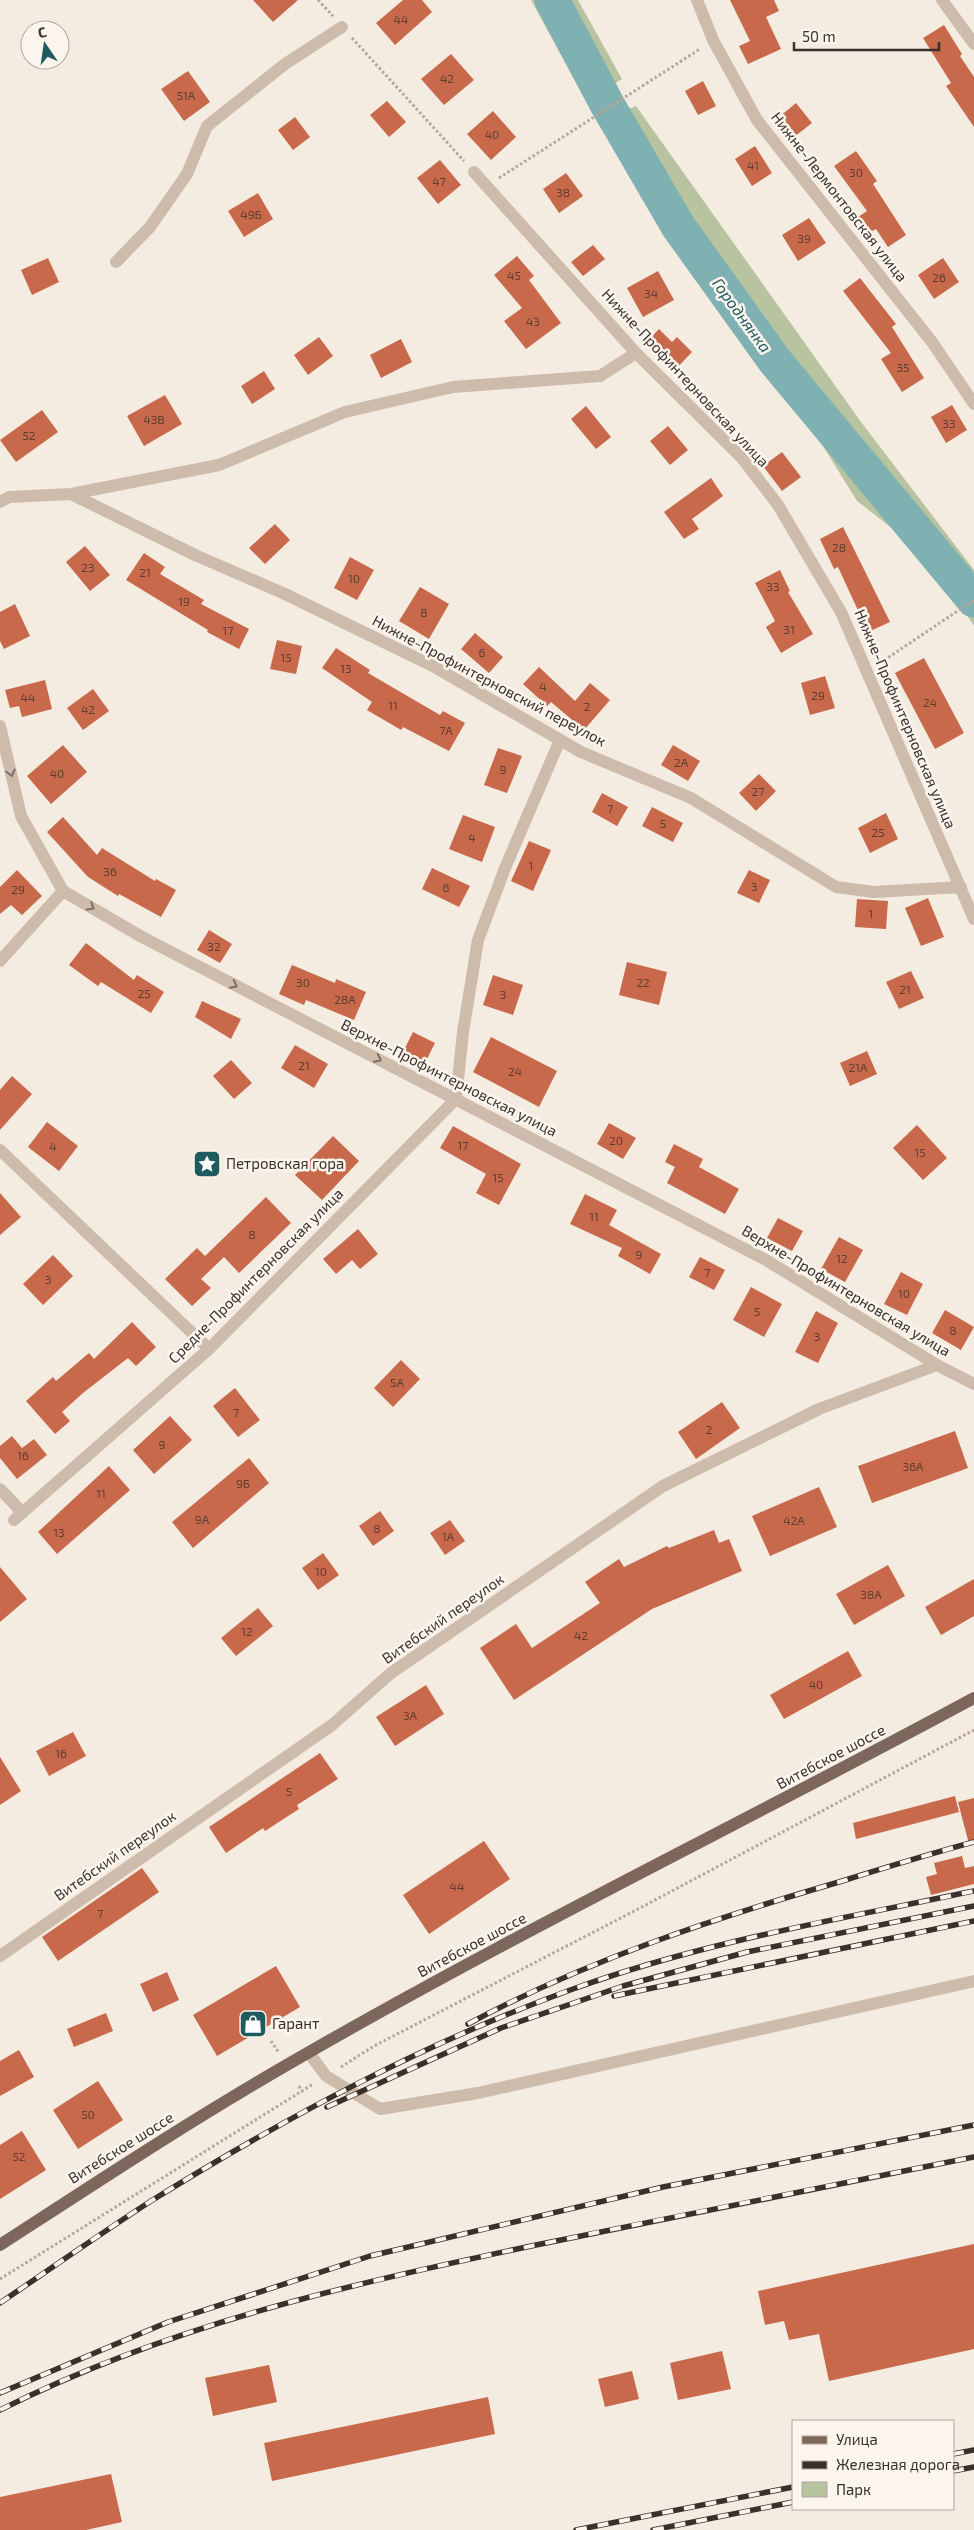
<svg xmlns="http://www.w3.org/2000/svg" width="974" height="2530" viewBox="0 0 974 2530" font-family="'Exo 2',sans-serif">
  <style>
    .green { fill: #b8c4a0 }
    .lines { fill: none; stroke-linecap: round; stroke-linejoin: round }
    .river { stroke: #7fb0b2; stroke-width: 35 }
    .building { fill: #c8694b }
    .path { stroke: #b9a596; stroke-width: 3; stroke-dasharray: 2.5 2.5; stroke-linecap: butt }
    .minor { stroke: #cdbbac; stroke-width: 12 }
    .major { stroke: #7d675c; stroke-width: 12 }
    .rail-casing { stroke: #3b302b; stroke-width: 5.5 }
    .rail { stroke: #fbf5ee; stroke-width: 4; stroke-dasharray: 11; stroke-linecap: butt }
    .oneway { stroke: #7d6f65 }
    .labels { text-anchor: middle; stroke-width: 5; stroke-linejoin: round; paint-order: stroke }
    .number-label { font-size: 12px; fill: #5e3e33 }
    .street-label { font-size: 15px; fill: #3b302b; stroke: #fbf5ee }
    .poi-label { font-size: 15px; fill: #3b302b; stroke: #fbf5ee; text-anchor: start }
    .water-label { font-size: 16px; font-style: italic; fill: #1f5a5e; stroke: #fbf5ee }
  </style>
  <rect width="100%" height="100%" fill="#f4ebe1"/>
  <path class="green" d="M 531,0 L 578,0 L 622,79 L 586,101 Z
    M 636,106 L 861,422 L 974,570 L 974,626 L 928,556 L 857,501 L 803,414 L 601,120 Z"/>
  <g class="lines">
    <path class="river" d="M 552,0 L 607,104 L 678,226 L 775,361 L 974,600"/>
  </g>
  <path class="building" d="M 253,0 L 298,0 L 273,22 Z
    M 403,0 L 422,0 L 432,12 L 395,45 L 376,23 Z
    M 730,0 L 774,0 L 779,11 L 766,17 L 781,49 L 748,64 L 739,46 L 750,41 Z
    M 944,25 L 962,54 L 960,56 L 974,77 L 974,127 L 946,86 L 951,83 L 923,38 Z
    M 451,54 L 474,80 L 444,105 L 421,79 Z
    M 188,71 L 210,102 L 184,121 L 161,89 Z
    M 703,81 L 716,106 L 698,115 L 685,91 Z
    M 387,101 L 406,122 L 389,137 L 370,115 Z
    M 796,103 L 812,123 L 794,137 L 778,118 Z
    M 493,111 L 516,137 L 491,160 L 467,134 Z
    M 295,117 L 310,137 L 293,150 L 278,130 Z
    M 755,146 L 772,173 L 752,186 L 735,159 Z
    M 856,151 L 877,181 L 873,184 L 906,235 L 888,247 L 876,229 L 869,233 L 858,217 L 867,211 L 834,166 Z
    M 440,160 L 461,185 L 438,204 L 417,178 Z
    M 566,173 L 583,196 L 559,213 L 543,189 Z
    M 258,193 L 273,219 L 244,237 L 228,211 Z
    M 809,218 L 826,243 L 798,261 L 782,235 Z
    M 593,245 L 605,259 L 583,276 L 571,262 Z
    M 517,256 L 534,276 L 529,280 L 561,323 L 526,349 L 504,321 L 522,308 L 494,275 Z
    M 48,258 L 59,282 L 32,295 L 21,270 Z
    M 943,258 L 959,282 L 934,299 L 918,275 Z
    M 658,271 L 674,300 L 643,317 L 627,288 Z
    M 860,278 L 896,324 L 892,327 L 924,378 L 902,392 L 881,359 L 891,353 L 843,291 Z
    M 659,329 L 672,342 L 677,337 L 692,352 L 673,372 L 645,344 Z
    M 319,337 L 333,356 L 308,375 L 294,355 Z
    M 401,339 L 412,362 L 381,378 L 370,355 Z
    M 264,371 L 275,389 L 252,404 L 241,386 Z
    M 165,395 L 182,424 L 144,446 L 127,416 Z
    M 952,405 L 967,430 L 946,443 L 931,417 Z
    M 586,406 L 611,437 L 596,449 L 571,419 Z
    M 42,410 L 58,432 L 16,462 L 0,440 Z
    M 668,426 L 688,450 L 670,465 L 650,441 Z
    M 782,452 L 801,477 L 782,491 L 763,466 Z
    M 711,478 L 723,496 L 692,519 L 699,529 L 684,539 L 664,512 Z
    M 275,524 L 290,540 L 265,564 L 249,548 Z
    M 843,527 L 890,622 L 868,632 L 838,567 L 834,569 L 820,539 Z
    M 85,546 L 110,575 L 90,591 L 66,562 Z
    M 144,553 L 165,567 L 160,574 L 204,600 L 201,604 L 249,629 L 239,649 L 207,632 L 208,630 L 126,580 Z
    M 350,557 L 374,570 L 357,600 L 334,588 Z
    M 780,570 L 790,591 L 788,592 L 813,634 L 781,653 L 766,627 L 775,621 L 755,583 Z
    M 420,587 L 449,604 L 429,639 L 399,621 Z
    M 15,604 L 30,636 L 4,649 L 0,641 L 0,612 Z
    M 475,633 L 503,657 L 489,673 L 461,649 Z
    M 277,640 L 302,646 L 296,674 L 270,669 Z
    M 336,648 L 370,670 L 368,673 L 440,715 L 443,711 L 465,723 L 449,751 L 403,727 L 401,730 L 367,710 L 372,702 L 322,668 Z
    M 924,658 L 964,733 L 935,749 L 895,673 Z
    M 539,667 L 575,701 L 590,683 L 610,700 L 584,730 L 551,702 L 547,706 L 523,684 Z
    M 825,676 L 835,708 L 810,715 L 801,683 Z
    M 45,680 L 52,709 L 22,717 L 19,706 L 10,708 L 5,690 Z
    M 93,689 L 109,711 L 83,730 L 67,708 Z
    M 63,745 L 87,772 L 51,804 L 27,776 Z
    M 673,745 L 700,761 L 688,781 L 661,765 Z
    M 498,748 L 522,756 L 507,793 L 484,785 Z
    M 759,774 L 776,791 L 756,811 L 739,793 Z
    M 602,793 L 628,807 L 617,826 L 592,812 Z
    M 652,807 L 683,823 L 673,842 L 642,826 Z
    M 886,813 L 898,839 L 870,853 L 858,828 Z
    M 463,815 L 495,827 L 482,862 L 449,849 Z
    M 63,817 L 97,855 L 102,848 L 155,881 L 156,879 L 176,890 L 161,917 L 119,894 L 118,896 L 88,877 L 47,832 Z
    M 529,841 L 551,850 L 533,891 L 511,881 Z
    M 432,868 L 470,886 L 459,907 L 422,889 Z
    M 17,870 L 42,896 L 22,915 L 11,905 L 0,914 L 0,887 Z
    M 749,870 L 770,880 L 759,903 L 737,893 Z
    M 928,898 L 944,937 L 921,946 L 905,908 Z
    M 857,899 L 888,901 L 886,929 L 855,927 Z
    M 209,930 L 232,944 L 220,963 L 197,950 Z
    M 86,943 L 134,980 L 137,975 L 164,992 L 151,1013 L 101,982 L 98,986 L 69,965 Z
    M 627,962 L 667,972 L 659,1005 L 619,995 Z
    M 292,965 L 335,983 L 336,979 L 366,992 L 354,1020 L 306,1000 L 304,1005 L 279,994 Z
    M 911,971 L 924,998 L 899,1009 L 886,982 Z
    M 493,975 L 523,985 L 513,1015 L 483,1005 Z
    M 202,1001 L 241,1019 L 231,1039 L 195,1017 Z
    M 413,1032 L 435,1043 L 424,1065 L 402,1054 Z
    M 491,1037 L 557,1071 L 539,1107 L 473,1072 Z
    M 295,1045 L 328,1064 L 314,1088 L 281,1068 Z
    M 867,1051 L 877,1074 L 850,1086 L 840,1063 Z
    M 231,1060 L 252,1083 L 234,1099 L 213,1076 Z
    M 12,1076 L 32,1094 L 0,1130 L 0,1090 Z
    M 47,1122 L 78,1146 L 59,1171 L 28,1147 Z
    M 609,1123 L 636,1138 L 623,1159 L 597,1144 Z
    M 917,1125 L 947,1158 L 923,1180 L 893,1148 Z
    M 453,1126 L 521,1164 L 499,1205 L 476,1193 L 486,1174 L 440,1148 Z
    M 333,1136 L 359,1161 L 322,1200 L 295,1175 Z
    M 674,1144 L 703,1159 L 699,1167 L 739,1189 L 725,1214 L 667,1183 L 675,1167 L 665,1162 Z
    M 0,1193 L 21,1217 L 0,1235 Z
    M 585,1194 L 617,1210 L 609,1225 L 661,1254 L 650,1274 L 618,1256 L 622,1248 L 570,1224 Z
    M 266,1197 L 291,1223 L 239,1273 L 224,1257 L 201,1279 L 211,1288 L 192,1306 L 165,1279 L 197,1248 L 205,1256 Z
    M 778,1218 L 803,1231 L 792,1251 L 767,1238 Z
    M 358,1229 L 378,1254 L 360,1269 L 352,1260 L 336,1274 L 323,1259 Z
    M 839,1237 L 863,1250 L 845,1282 L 821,1269 Z
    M 53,1255 L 73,1276 L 43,1305 L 23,1284 Z
    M 700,1257 L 725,1270 L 714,1290 L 689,1277 Z
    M 901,1272 L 923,1284 L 907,1315 L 884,1304 Z
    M 751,1287 L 782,1304 L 764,1337 L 733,1320 Z
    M 945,1310 L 974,1327 L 961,1350 L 932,1333 Z
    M 816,1311 L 838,1323 L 818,1363 L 795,1352 Z
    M 132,1322 L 156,1347 L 136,1366 L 128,1358 L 83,1393 L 62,1412 L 70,1421 L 55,1434 L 26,1401 L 53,1377 L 56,1381 L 89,1353 L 94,1359 Z
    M 401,1360 L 420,1379 L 393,1407 L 374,1388 Z
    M 235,1388 L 260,1420 L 238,1437 L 213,1406 Z
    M 722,1402 L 740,1428 L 696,1459 L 678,1432 Z
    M 170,1416 L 192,1440 L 154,1474 L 133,1450 Z
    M 955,1431 L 968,1468 L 872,1503 L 858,1466 Z
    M 12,1436 L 22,1448 L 34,1439 L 47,1455 L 17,1479 L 0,1458 L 0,1446 Z
    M 249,1458 L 269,1483 L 193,1548 L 172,1522 Z
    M 109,1466 L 130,1490 L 57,1554 L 38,1532 Z
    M 819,1487 L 837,1527 L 770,1556 L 752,1516 Z
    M 380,1511 L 394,1531 L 373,1546 L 359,1526 Z
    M 450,1520 L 465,1541 L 445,1555 L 430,1533 Z
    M 714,1530 L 719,1543 L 729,1539 L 742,1571 L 652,1609 L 514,1700 L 480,1648 L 516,1624 L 532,1648 L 600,1603 L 585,1582 L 619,1559 L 624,1567 L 667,1546 L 669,1548 Z
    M 323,1553 L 339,1575 L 318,1590 L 302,1568 Z
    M 888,1565 L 905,1596 L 854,1625 L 836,1594 Z
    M 0,1567 L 27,1599 L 0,1622 Z
    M 974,1579 L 974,1616 L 941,1635 L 925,1607 Z
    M 258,1608 L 273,1626 L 236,1656 L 221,1638 Z
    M 848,1651 L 862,1676 L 784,1719 L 770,1695 Z
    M 426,1685 L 444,1714 L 395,1746 L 376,1717 Z
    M 73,1732 L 86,1756 L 49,1776 L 36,1751 Z
    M 320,1753 L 338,1779 L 297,1805 L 299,1809 L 265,1831 L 263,1828 L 226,1853 L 209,1827 Z
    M 0,1757 L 21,1791 L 0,1805 Z
    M 955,1796 L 959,1812 L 856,1839 L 853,1823 Z
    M 974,1798 L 974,1844 L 969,1844 L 958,1802 Z
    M 484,1841 L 510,1879 L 429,1934 L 403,1895 Z
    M 962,1856 L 965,1868 L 974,1866 L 974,1884 L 931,1895 L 926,1877 L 937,1874 L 934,1863 Z
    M 142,1868 L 159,1892 L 58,1961 L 42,1937 Z
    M 276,1966 L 300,2007 L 217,2056 L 193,2015 Z
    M 167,1972 L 179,2000 L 153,2012 L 140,1984 Z
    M 106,2013 L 113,2031 L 74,2047 L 67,2029 Z
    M 19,2050 L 34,2077 L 0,2096 L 0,2061 Z
    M 98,2081 L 123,2120 L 78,2149 L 53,2110 Z
    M 22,2131 L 46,2170 L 0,2199 L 0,2145 Z
    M 974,2244 L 974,2349 L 829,2381 L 819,2334 L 789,2340 L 784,2321 L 765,2325 L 758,2291 Z
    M 722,2351 L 731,2389 L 678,2400 L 670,2363 Z
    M 269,2365 L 277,2402 L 213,2416 L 205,2378 Z
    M 632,2371 L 639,2399 L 605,2407 L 598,2379 Z
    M 488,2397 L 495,2434 L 272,2481 L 264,2443 Z
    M 111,2474 L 122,2522 L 86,2530 L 0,2530 L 0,2497 Z"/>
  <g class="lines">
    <path class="path" d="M 318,0 L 333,16
      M 352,38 L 464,161
      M 499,178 L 700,49
      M 880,663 L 974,600
      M 271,2041 L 279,2053
      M 341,2067 L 374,2046 L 640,1908 L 974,1730
      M 299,2086 L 302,2091 L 313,2084
      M 0,2279 L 302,2091"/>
    <path class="minor" d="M 697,0 L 713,40 L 757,120 L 932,342 L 974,404
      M 942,0 L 974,44
      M 474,172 L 636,353 L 742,458 L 778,505 L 841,612 L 974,919
      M 116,262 L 150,227 L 187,174 L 207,126 L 285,64 L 342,27
      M 71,494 L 219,465 L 345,412 L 453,387 L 600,376 L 636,353
      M 0,502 L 9,497 L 71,494 L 195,555 L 285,594 L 433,666 L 581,752 L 691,798 L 836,887 L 874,892 L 961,887
      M 0,726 L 21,816 L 63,891 L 142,937 L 766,1260 L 937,1365 L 974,1384
      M 0,961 L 63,891
      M 0,1150 L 209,1349
      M 0,1489 L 22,1512
      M 14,1520 L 209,1349 L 456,1099 L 463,1032 L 478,940 L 505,868 L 560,740
      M 0,1956 L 332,1725 L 391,1673 L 663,1486 L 819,1409 L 937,1365
      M 309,2053 L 326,2076 L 380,2109 L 478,2093 L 974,1981"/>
    <path class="major" d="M 0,2245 C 94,2184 188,2122 285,2066 C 510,1935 745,1822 974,1698"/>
    <g class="rail-casing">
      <path id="rail" d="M 614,1996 L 974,1921
        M 468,2024 C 585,1961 712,1919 839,1882 C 884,1868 929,1854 974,1842
        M 327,2107 L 501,2028 L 623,1986 L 747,1952 L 974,1906
        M 0,2303 C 50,2269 100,2234 151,2201 C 285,2118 424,2043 573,1989 C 702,1942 840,1919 974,1891
        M 0,2393 L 168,2322 L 370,2256 L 663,2187 L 974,2125
        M 0,2410 C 171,2324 351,2284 536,2245 C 682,2215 828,2186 974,2157
        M 953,2454 L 974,2450
        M 953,2471 L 974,2467
        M 576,2530 L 793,2487
        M 653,2530 L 793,2502"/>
    </g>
    <use href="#rail" class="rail"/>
  </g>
  <defs><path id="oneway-chevron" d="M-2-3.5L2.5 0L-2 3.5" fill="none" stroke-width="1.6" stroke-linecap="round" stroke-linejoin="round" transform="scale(1.25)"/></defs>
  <g class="oneway">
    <use href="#oneway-chevron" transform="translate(11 773) rotate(77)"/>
    <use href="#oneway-chevron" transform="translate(91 907) rotate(31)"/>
    <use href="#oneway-chevron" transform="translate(234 985) rotate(27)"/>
    <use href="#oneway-chevron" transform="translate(378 1059) rotate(27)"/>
  </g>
  <defs>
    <g id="sight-square" transform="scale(1.4375)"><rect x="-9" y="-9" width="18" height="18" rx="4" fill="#1f5a5e" stroke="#fbf5ee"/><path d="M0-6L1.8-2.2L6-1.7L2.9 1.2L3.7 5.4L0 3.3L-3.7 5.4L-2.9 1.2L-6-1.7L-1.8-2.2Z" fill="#fff"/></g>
    <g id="shop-square" transform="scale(1.4375)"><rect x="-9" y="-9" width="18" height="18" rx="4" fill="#1f5a5e" stroke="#fbf5ee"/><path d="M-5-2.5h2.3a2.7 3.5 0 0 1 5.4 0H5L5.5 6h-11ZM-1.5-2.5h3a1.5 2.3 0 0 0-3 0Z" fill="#fff"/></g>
  </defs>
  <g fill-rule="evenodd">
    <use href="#sight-square" x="207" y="1164"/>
    <use href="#shop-square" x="253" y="2024"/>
  </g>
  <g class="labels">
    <g class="number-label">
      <text x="401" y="24">44</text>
      <text x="447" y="83">42</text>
      <text x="186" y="100">51А</text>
      <text x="492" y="139">40</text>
      <text x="753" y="170">41</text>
      <text x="856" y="177">30</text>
      <text x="439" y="186">47</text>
      <text x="563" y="197">38</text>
      <text x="251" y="219">49Б</text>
      <text x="804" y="243">39</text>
      <text x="514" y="280">45</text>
      <text x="939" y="282">26</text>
      <text x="651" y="298">34</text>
      <text x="533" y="326">43</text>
      <text x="903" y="372">35</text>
      <text x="154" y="424">43В</text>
      <text x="949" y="428">33</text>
      <text x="29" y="440">52</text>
      <text x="839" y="552">28</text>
      <text x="88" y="572">23</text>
      <text x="145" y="577">21</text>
      <text x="354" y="583">10</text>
      <text x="773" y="591">33</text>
      <text x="184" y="606">19</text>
      <text x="424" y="617">8</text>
      <text x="789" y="634">31</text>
      <text x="228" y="635">17</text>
      <text x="482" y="657">6</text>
      <text x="286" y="662">15</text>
      <text x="346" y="673">13</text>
      <text x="543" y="691">4</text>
      <text x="818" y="700">29</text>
      <text x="28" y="702">44</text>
      <text x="930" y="707">24</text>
      <text x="393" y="710">11</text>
      <text x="587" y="711">2</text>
      <text x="88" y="714">42</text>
      <text x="446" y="735">7А</text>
      <text x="681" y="767">2А</text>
      <text x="503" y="774">9</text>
      <text x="57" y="778">40</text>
      <text x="758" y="796">27</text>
      <text x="610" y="813">7</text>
      <text x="663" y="828">5</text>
      <text x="878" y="837">25</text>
      <text x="472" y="842">4</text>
      <text x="531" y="870">1</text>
      <text x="110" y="876">36</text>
      <text x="754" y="891">3</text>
      <text x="446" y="892">6</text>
      <text x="18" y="894">29</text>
      <text x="871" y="918">1</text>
      <text x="214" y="951">32</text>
      <text x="303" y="987">30</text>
      <text x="643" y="987">22</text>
      <text x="905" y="994">21</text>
      <text x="144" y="998">25</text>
      <text x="503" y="999">3</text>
      <text x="345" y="1004">28А</text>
      <text x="304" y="1070">21</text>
      <text x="858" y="1072">21А</text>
      <text x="515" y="1076">24</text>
      <text x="616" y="1145">20</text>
      <text x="463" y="1150">17</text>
      <text x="53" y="1151">4</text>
      <text x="920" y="1157">15</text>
      <text x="498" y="1182">15</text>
      <text x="594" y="1221">11</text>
      <text x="252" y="1239">8</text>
      <text x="639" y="1259">9</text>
      <text x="842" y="1263">12</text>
      <text x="707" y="1277">7</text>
      <text x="48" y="1284">3</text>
      <text x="904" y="1298">10</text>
      <text x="757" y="1316">5</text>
      <text x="953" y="1335">8</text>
      <text x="817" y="1341">3</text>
      <text x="397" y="1387">5А</text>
      <text x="236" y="1417">7</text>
      <text x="709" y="1434">2</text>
      <text x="162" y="1449">9</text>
      <text x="23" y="1460">16</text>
      <text x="913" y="1471">36А</text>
      <text x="243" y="1488">9Б</text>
      <text x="101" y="1498">11</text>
      <text x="202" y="1524">9А</text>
      <text x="794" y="1525">42А</text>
      <text x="377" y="1533">8</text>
      <text x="59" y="1537">13</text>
      <text x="448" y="1541">1А</text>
      <text x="321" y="1576">10</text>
      <text x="871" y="1599">38А</text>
      <text x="247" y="1636">12</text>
      <text x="581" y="1640">42</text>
      <text x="816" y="1689">40</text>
      <text x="410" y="1720">3А</text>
      <text x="61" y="1758">16</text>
      <text x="289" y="1796">5</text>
      <text x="457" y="1891">44</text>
      <text x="100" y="1918">7</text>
      <text x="88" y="2119">50</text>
      <text x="19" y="2161">52</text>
    </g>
    <g class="street-label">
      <text transform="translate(839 197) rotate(52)" y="5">Нижне-Лермонтовская улица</text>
      <text transform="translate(685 378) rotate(47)" y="5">Нижне-Профинтерновская улица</text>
      <text transform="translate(489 681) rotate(28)" y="5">Нижне-Профинтерновский переулок</text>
      <text transform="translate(905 719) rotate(67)" y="5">Нижне-Профинтерновская улица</text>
      <text transform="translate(449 1078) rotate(27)" y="5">Верхне-Профинтерновская улица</text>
      <text transform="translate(256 1276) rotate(-45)" y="5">Средне-Профинтерновская улица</text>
      <text transform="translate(846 1291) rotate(31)" y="5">Верхне-Профинтерновская улица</text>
      <text transform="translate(443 1619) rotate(-35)" y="5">Витебский переулок</text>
      <text transform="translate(831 1757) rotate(-28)" y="5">Витебское шоссе</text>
      <text transform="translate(115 1856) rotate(-35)" y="5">Витебский переулок</text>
      <text transform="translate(472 1945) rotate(-28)" y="5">Витебское шоссе</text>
      <text transform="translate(121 2148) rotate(-32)" y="5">Витебское шоссе</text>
    </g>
    <g class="poi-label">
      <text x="226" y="1169">Петровская гора</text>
      <text x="272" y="2029">Гарант</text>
    </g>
    <g class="water-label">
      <text transform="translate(742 315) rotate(54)" y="6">Городнянка</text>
    </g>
  </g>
  <rect x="792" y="2420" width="162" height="90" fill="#fbf5ee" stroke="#aea6a0"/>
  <rect x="802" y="2436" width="25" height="8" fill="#7d675c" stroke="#aea6a0"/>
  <text x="836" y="2445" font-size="15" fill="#3b302b">Улица</text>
  <rect x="802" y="2461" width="25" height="8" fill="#3b302b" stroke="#aea6a0"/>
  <text x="836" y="2470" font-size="15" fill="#3b302b">Железная дорога</text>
  <rect x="802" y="2482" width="25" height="15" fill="#b8c4a0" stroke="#aea6a0"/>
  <text x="836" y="2495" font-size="15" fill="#3b302b">Парк</text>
  <g transform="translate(45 45) rotate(347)"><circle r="24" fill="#fbf5ee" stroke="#aea6a0"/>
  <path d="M0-4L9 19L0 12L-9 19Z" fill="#1f5a5e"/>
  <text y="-8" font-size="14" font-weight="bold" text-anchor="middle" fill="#3b302b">С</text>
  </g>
  <path d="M794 42v8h145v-8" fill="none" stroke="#3b302b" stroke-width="2.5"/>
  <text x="802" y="42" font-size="15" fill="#3b302b" stroke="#fbf5ee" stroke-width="4" paint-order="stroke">50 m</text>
</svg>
